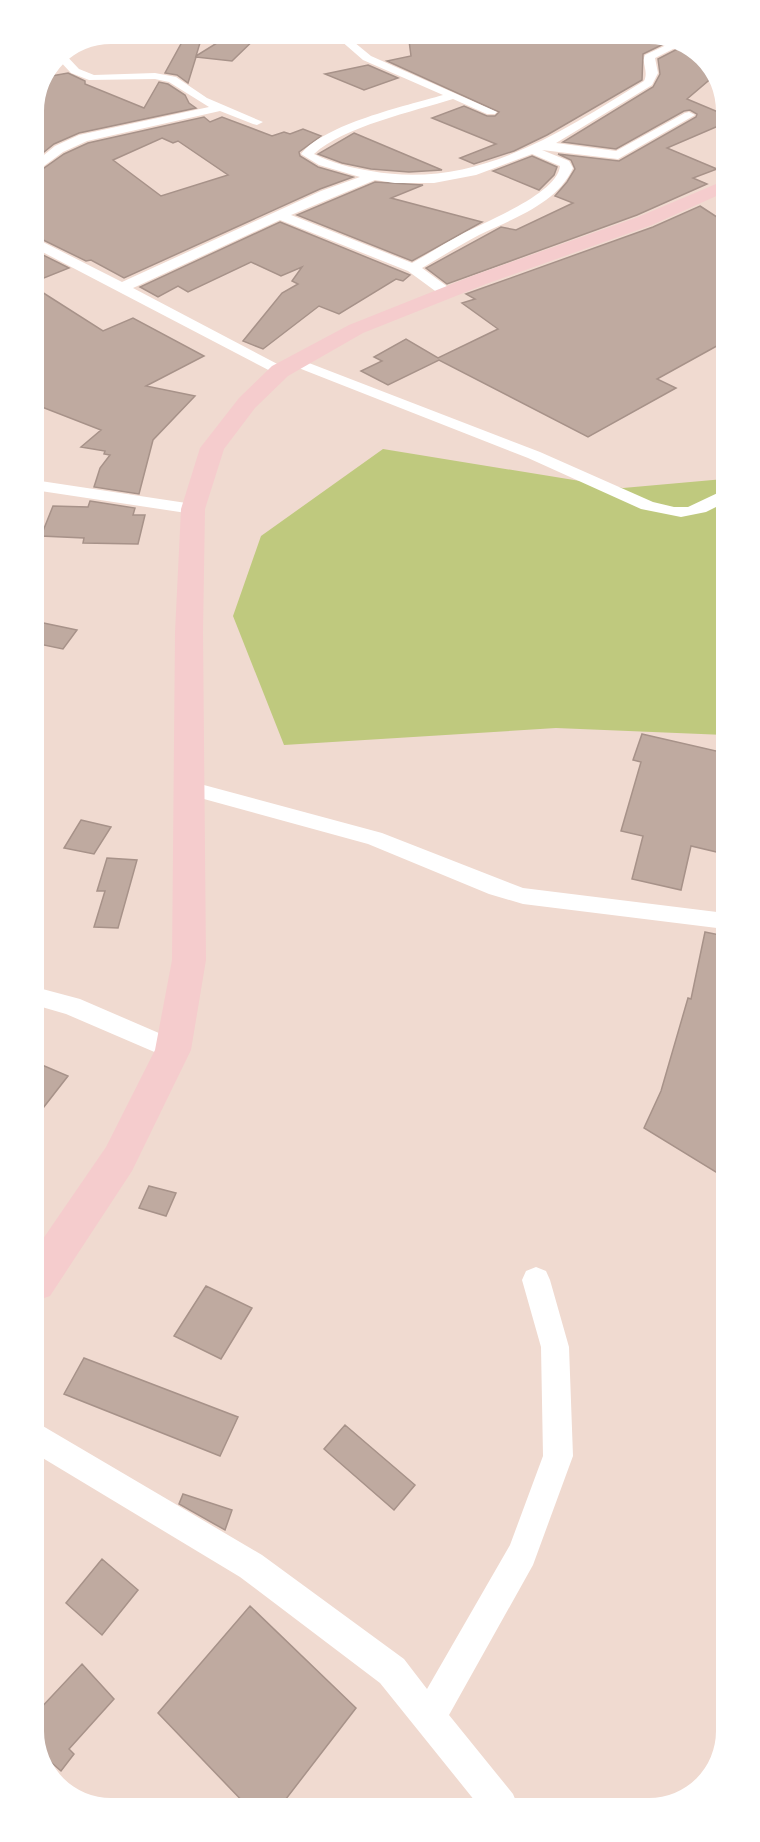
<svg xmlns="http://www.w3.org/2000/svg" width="760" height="1842" viewBox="0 0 760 1842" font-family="Figtree,sans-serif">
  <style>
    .green { fill: #bfc97e }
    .building { fill: #bfaaa0; stroke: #a79289; stroke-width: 1.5; fill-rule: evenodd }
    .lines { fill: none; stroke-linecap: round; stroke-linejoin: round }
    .minor { fill: #fff; fill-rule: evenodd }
    .secondary { fill: #f5cccd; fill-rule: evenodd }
  </style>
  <rect width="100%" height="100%" fill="#f0dad0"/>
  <path class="green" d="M 383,449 L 623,488 L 724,479 L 725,735 L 556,728 L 284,745 L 233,616 L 261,536 Z"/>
  <path class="building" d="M 187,33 L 203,33 L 196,56 L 233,33 L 261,33 L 232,61 L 196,57 L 188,83 L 177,75 L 165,73 Z
    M 408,33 L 655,33 L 672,40 L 643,54 L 642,80 L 547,135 L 514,151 L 474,164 L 460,158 L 496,144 L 432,118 L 464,106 L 487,116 L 495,116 L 499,112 L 387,61 L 411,56 Z
    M 685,45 L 697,49 L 715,75 L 687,99 L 723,114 L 723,124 L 667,148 L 717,169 L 693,178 L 707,184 L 637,215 L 447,284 L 426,268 L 501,227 L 516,230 L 573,203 L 555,196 L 567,182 L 575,169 L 571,160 L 558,154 L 619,161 L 696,117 L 697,114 L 690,110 L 684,111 L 616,149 L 563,142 L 653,87 L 660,74 L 658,59 Z
    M 368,65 L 398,78 L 364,90 L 325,74 Z
    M 68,73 L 85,81 L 85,84 L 144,108 L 159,82 L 168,84 L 185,95 L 189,103 L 196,108 L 79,133 L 54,144 L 33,161 L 33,106 L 46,77 Z
    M 204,117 L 210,122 L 222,117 L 272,136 L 284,132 L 290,134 L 303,129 L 321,136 L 299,152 L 300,156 L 318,167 L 353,177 L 320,189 L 124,278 L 91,260 L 86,261 L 33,235 L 33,176 L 64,154 L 88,143 ZM 162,138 L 173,143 L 178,141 L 228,175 L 161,196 L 113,160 Z
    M 354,133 L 442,170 L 409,172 L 371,169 L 342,163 L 318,154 Z
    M 532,156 L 557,167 L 554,175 L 539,190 L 493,171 Z
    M 375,182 L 423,185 L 391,198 L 482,222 L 412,261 L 297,215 Z
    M 700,206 L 723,221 L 724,342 L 657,379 L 676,388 L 588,437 L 439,360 L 388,385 L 361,371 L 382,361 L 374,357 L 406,339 L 438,358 L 498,329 L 462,303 L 475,299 L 466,294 L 653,227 Z
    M 280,222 L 410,275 L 403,281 L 396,279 L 339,314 L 319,306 L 263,349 L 243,341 L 282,293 L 298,284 L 292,281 L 302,267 L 281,276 L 251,262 L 188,292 L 178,286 L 158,297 L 140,287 Z
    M 33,250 L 69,268 L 34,282 Z
    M 34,287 L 103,331 L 133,318 L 204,356 L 146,386 L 195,396 L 153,440 L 139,494 L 94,487 L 100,468 L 110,455 L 104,454 L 105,451 L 81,447 L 101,430 L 34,404 Z
    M 90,501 L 135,508 L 133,515 L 145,515 L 138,544 L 83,543 L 84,538 L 41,536 L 53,506 L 88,507 Z
    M 34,621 L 77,630 L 63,649 L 34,643 Z
    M 642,734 L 725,753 L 725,854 L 691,846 L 681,890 L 632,879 L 643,836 L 621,831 L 641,762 L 633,760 Z
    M 81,820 L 111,827 L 94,854 L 64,848 Z
    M 107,858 L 137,860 L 118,928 L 94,927 L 105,891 L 97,891 Z
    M 705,932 L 725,936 L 726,1156 L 719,1174 L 644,1128 L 661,1091 L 688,998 L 691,999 Z
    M 35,1062 L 68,1076 L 36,1117 Z
    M 149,1186 L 176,1193 L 166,1216 L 139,1208 Z
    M 206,1286 L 252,1308 L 221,1359 L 174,1336 Z
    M 84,1358 L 238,1417 L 220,1456 L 64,1394 Z
    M 345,1425 L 415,1485 L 394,1510 L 324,1449 Z
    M 183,1494 L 232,1510 L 225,1530 L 179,1504 Z
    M 102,1559 L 138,1590 L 102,1635 L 66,1603 Z
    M 250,1606 L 356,1708 L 279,1808 L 249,1808 L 158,1713 Z
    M 82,1664 L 114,1699 L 69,1749 L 74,1754 L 61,1771 L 37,1750 L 37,1712 Z"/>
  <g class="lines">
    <path class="minor" d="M 332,33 L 343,33 L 371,56 L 497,112 L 495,114 L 487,114 L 453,99 C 415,111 342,127 314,154 C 332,163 351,168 371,171 C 475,190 560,133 644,81 C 649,71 641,63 645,55 L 675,41 L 683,44 L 655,58 L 658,73 L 652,85 L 556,143 L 616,151 L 685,113 L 689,112 L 695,115 L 618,159 L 542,150 L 569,161 L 573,168 C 557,204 512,219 479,235 C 460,245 441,257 422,268 L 452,290 L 454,293 L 452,296 L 442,296 L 408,271 L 280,220 L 133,288 L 285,368 L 288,371 L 285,374 L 280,376 L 33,247 L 33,237 L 122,282 L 321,191 L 360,177 L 319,165 L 301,154 C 325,124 405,106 443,95 L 363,60 ZM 532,154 L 560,166 C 558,193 487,221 464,233 C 447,242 430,253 412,263 L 291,215 L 375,180 L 395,183 L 434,183 L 476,175 Z
      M 63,52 L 79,69 L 94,75 L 155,73 L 176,77 L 207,98 L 263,122 L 257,125 L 253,124 L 220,111 L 87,141 L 63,152 L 33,174 L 33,164 L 55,146 L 79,135 L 209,107 L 169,82 L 155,79 L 89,80 L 71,73 L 56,57 Z
      M 296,358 L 540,452 L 653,502 L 674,507 L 688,507 L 724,490 L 724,503 L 706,512 L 681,517 L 641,509 L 528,458 L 291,365 L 289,362 Z
      M 34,480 L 193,504 L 199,505 L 201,509 L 199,513 L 193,514 L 34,490 Z
      M 189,781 L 382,833 L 523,888 L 725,913 L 725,929 L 523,904 L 489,894 L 368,844 L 182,793 L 179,788 L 182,783 Z
      M 35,987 L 80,999 L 182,1043 L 185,1050 L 182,1057 L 173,1060 L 66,1014 L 35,1005 Z
      M 536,1267 L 546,1271 L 550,1280 L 569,1347 L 573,1456 L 533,1565 L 449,1715 L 513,1794 L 518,1806 L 479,1806 L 380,1683 L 240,1577 L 36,1454 L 36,1422 L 262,1555 L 404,1659 L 427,1689 L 510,1545 L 543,1456 L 541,1347 L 522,1280 L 526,1271 Z"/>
    <path class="secondary" d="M 723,181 L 723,193 L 652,225 L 486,284 L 363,333 L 288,376 L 255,408 L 224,449 L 205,509 L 203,632 L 206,960 L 191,1050 L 132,1171 L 50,1296 L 36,1301 L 36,1249 L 106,1147 L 155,1050 L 172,960 L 175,632 L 181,509 L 200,448 L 239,398 L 272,366 L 349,325 L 472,276 L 638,217 Z"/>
  </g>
  <path d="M0 0H760V1842H0ZM111 44H649A67 67 0 0 1 716 111V1731A67 67 0 0 1 649 1798H111A67 67 0 0 1 44 1731V111A67 67 0 0 1 111 44Z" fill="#fff" fill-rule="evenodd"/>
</svg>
